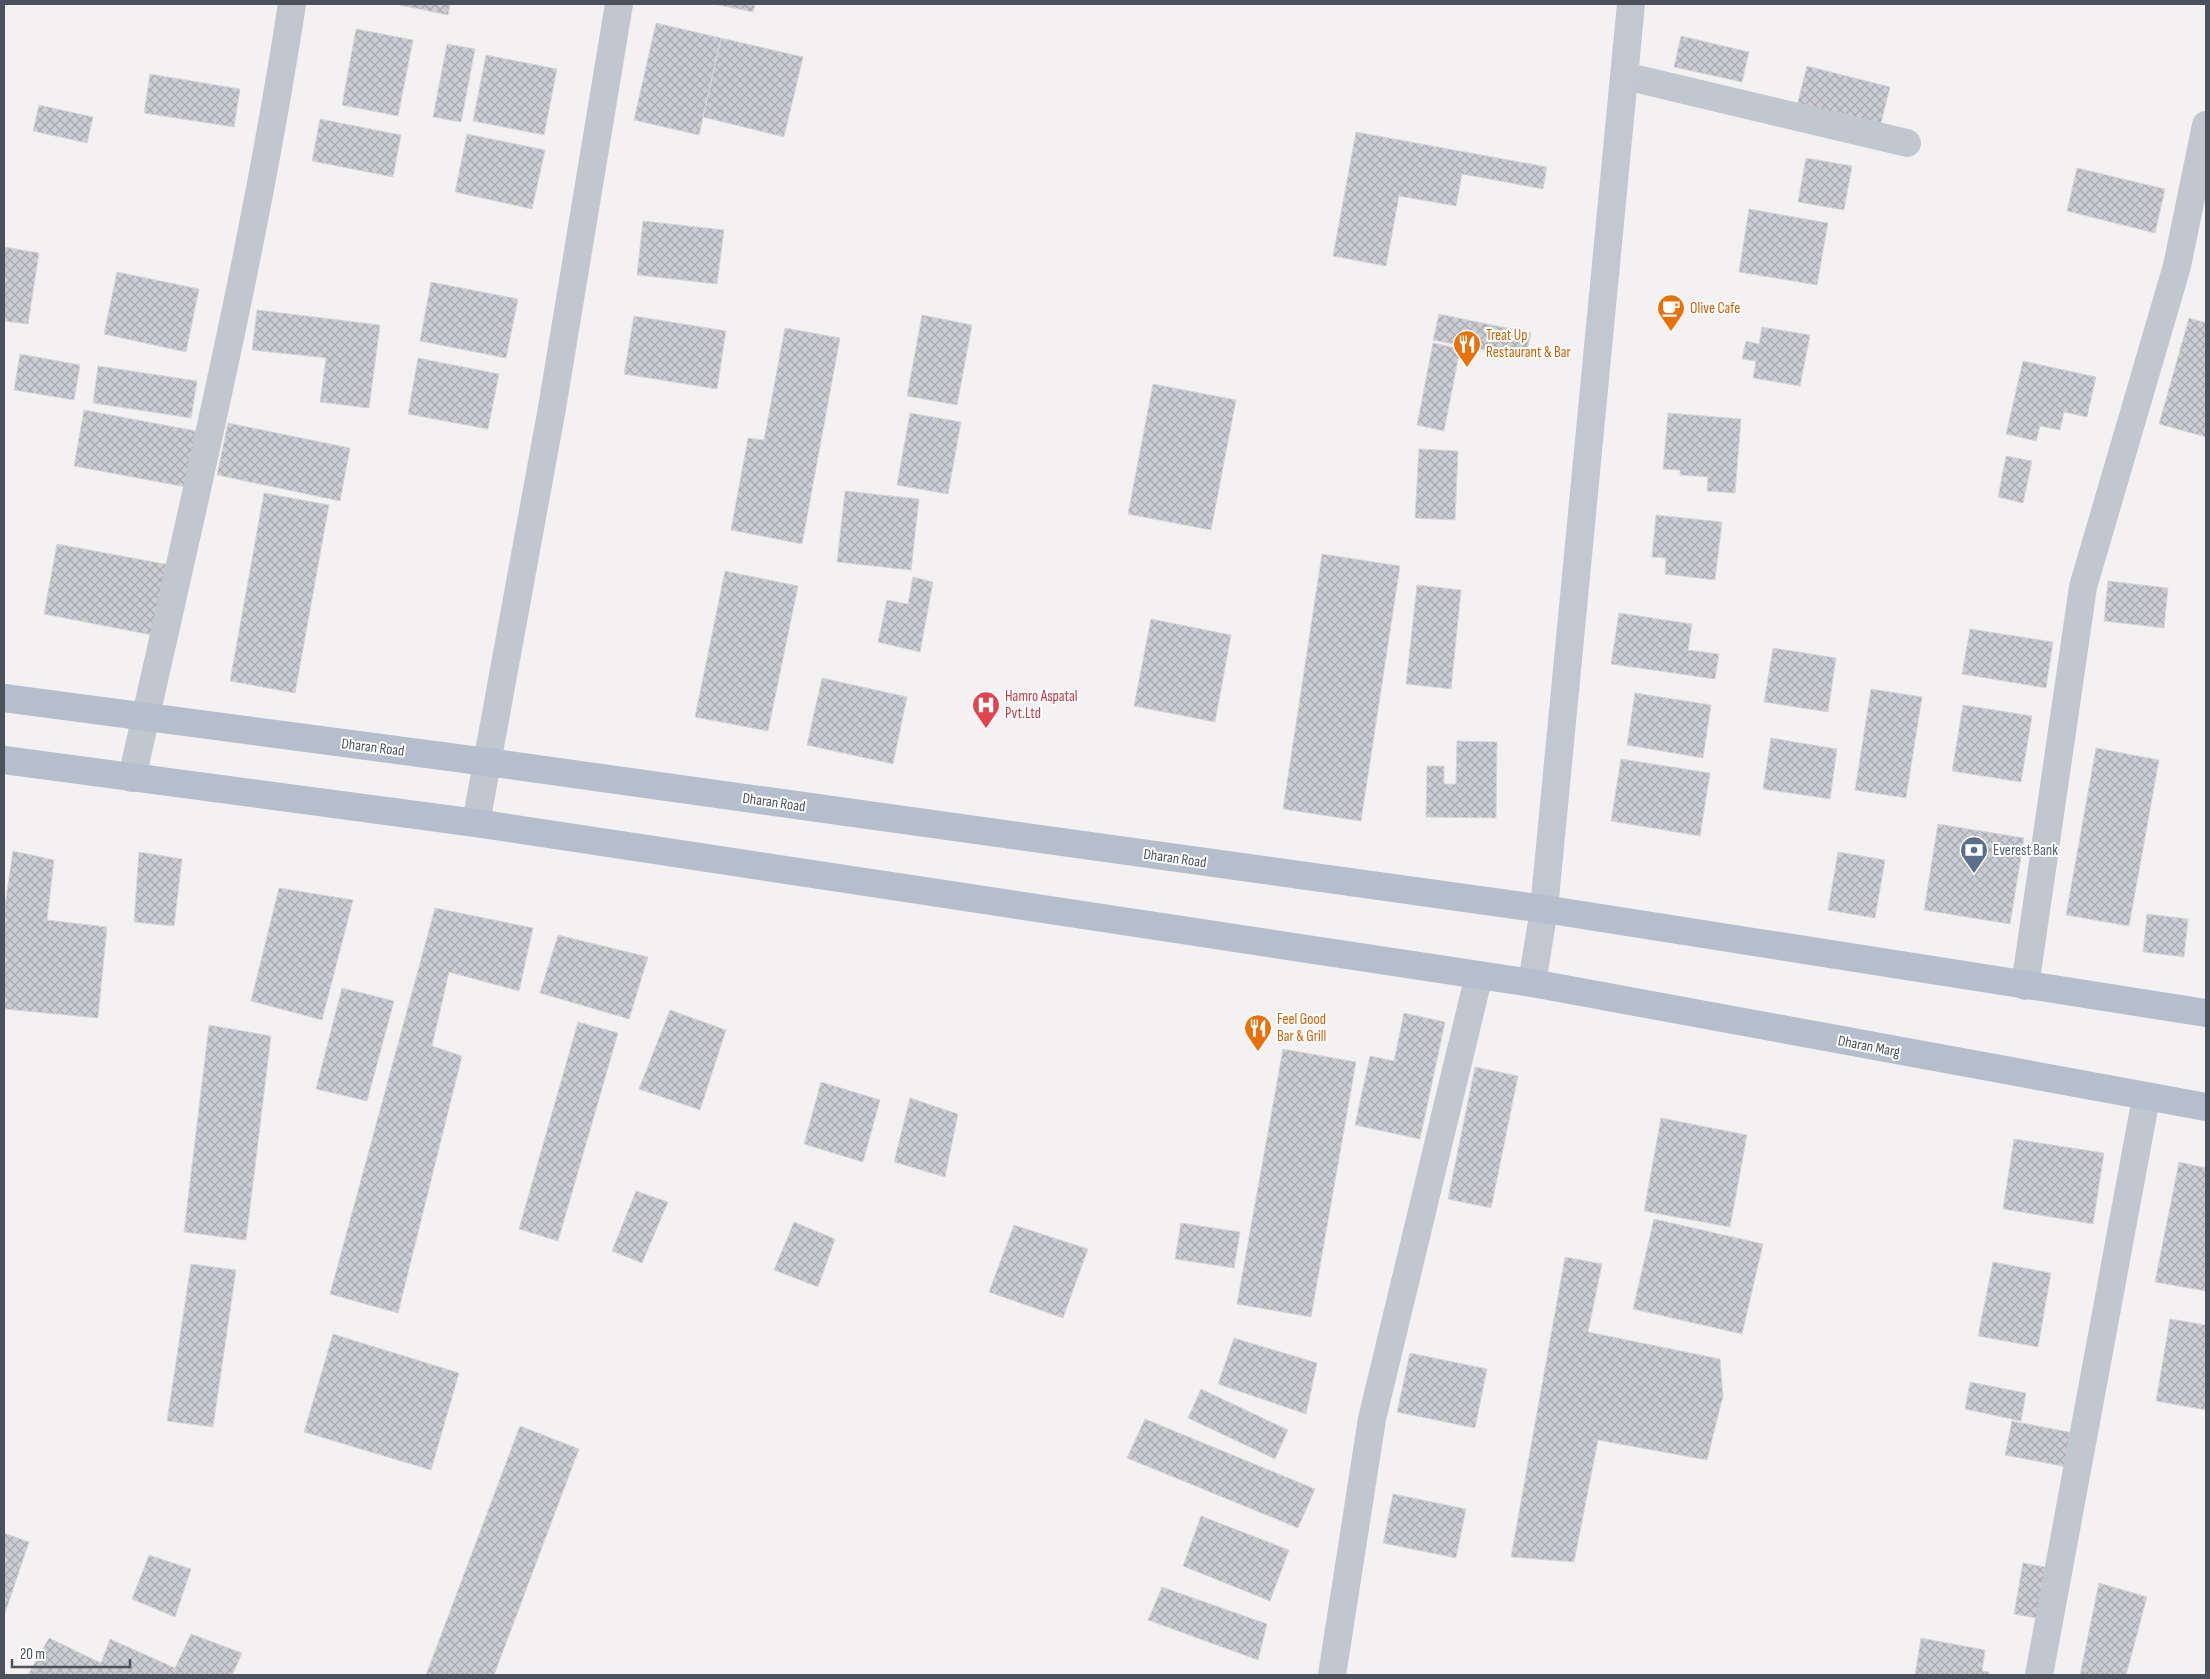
<svg xmlns="http://www.w3.org/2000/svg" width="2210" height="1679" viewBox="0 0 2210 1679" font-family="'Sofia Sans Condensed',sans-serif">
  <style>
    .building { fill: url(#building-cross-hatch); stroke: #d6d7db }
    .lines { fill: none; stroke-linecap: round; stroke-linejoin: round }
    .street { stroke: #c1c7ce; stroke-width: 28 }
    .secondary { stroke: #c1c8d2; stroke-width: 28 }
    .primary { stroke: #b4becc; stroke-width: 28 }
    .labels { text-anchor: middle; stroke-width: 4; stroke-linejoin: round; paint-order: stroke }
    .food-label { font-size: 15px; fill: #c56008; stroke: #fff; text-anchor: start }
    .health-label { font-size: 15px; fill: #be3a42; stroke: #fff; text-anchor: start }
    .street-label { font-size: 15px; fill: #4b525c; stroke: #fff }
    .service-label { font-size: 15px; fill: #4e5e75; stroke: #fff; text-anchor: start }
  </style>
  <defs>
    <pattern id="building-cross-hatch" width="8" height="8" patternUnits="userSpaceOnUse" patternTransform="scale(1.25)"><rect width="8" height="8" fill="#cbcdd3"/><path d="M0 0l8 8M0 8l8-8" fill="none" stroke="#a7a9ae"/></pattern>
  </defs>
  <rect width="100%" height="100%" fill="#f3f1f1"/>
  <path class="building" d="M 395,4 L 450,4 L 448,15 Z
    M 714,4 L 755,4 L 753,12 Z
    M 656,23 L 721,38 L 699,135 L 634,120 Z
    M 356,29 L 413,40 L 398,116 L 342,105 Z
    M 1681,36 L 1749,52 L 1742,82 L 1674,67 Z
    M 721,38 L 803,57 L 784,137 L 703,117 Z
    M 447,44 L 475,49 L 461,122 L 433,117 Z
    M 486,55 L 557,69 L 544,135 L 473,121 Z
    M 1807,66 L 1890,87 L 1880,127 L 1797,106 Z
    M 150,74 L 240,89 L 234,127 L 144,113 Z
    M 39,105 L 93,117 L 87,143 L 33,131 Z
    M 320,119 L 401,135 L 393,177 L 312,161 Z
    M 1356,132 L 1547,167 L 1543,189 L 1462,174 L 1456,206 L 1399,196 L 1386,266 L 1333,256 Z
    M 467,134 L 545,150 L 532,209 L 455,192 Z
    M 1806,158 L 1852,166 L 1844,210 L 1798,202 Z
    M 2077,168 L 2165,189 L 2155,233 L 2067,211 Z
    M 1749,209 L 1828,223 L 1817,285 L 1739,272 Z
    M 643,221 L 724,230 L 717,284 L 637,275 Z
    M 4,247 L 39,253 L 28,324 L 4,321 Z
    M 117,272 L 199,289 L 186,352 L 104,334 Z
    M 431,282 L 518,299 L 506,358 L 420,341 Z
    M 257,310 L 380,325 L 369,408 L 320,402 L 326,358 L 252,350 Z
    M 1439,314 L 1531,333 L 1525,358 L 1433,340 Z
    M 922,315 L 972,325 L 957,405 L 907,396 Z
    M 634,316 L 726,331 L 717,389 L 624,374 Z
    M 2189,318 L 2206,323 L 2206,437 L 2159,424 Z
    M 1762,327 L 1810,335 L 1800,386 L 1753,378 L 1756,361 L 1742,359 L 1746,341 L 1759,344 Z
    M 785,328 L 840,338 L 802,544 L 731,530 L 748,438 L 764,440 Z
    M 1433,343 L 1460,349 L 1444,431 L 1417,425 Z
    M 20,354 L 80,365 L 74,400 L 14,390 Z
    M 418,358 L 499,374 L 488,429 L 408,414 Z
    M 2023,361 L 2096,377 L 2087,417 L 2064,412 L 2060,430 L 2040,426 L 2036,441 L 2006,434 Z
    M 98,366 L 197,381 L 191,418 L 93,403 Z
    M 1153,384 L 1236,400 L 1211,530 L 1128,514 Z
    M 84,410 L 196,431 L 186,487 L 74,466 Z
    M 910,413 L 961,422 L 948,494 L 897,485 Z
    M 1668,413 L 1741,419 L 1735,493 L 1707,491 L 1708,477 L 1680,475 L 1680,470 L 1663,469 Z
    M 228,423 L 350,448 L 340,501 L 217,475 Z
    M 1419,449 L 1458,451 L 1455,520 L 1415,518 Z
    M 2006,456 L 2032,461 L 2023,503 L 1998,497 Z
    M 845,491 L 919,499 L 911,570 L 837,562 Z
    M 264,493 L 329,505 L 295,693 L 230,681 Z
    M 1656,515 L 1722,522 L 1715,580 L 1665,574 L 1666,558 L 1652,557 Z
    M 57,544 L 170,565 L 157,636 L 44,614 Z
    M 1322,554 L 1400,566 L 1361,821 L 1283,809 Z
    M 725,571 L 798,586 L 768,731 L 695,717 Z
    M 913,577 L 933,582 L 920,652 L 878,642 L 887,600 L 908,604 Z
    M 2108,581 L 2168,588 L 2164,628 L 2104,621 Z
    M 1417,585 L 1461,590 L 1451,689 L 1406,684 Z
    M 1619,613 L 1692,624 L 1688,650 L 1719,654 L 1715,679 L 1611,664 Z
    M 1151,619 L 1231,635 L 1215,722 L 1134,706 Z
    M 1970,629 L 2053,642 L 2046,688 L 1962,674 Z
    M 1773,648 L 1836,658 L 1828,712 L 1764,702 Z
    M 822,678 L 907,697 L 893,764 L 807,745 Z
    M 1871,689 L 1922,697 L 1906,798 L 1855,790 Z
    M 1635,693 L 1711,705 L 1703,758 L 1627,745 Z
    M 1963,705 L 2032,716 L 2021,782 L 1952,771 Z
    M 1771,738 L 1837,749 L 1830,799 L 1763,789 Z
    M 1457,741 L 1497,742 L 1496,818 L 1426,817 L 1427,766 L 1444,766 L 1444,784 L 1456,784 Z
    M 2096,748 L 2159,760 L 2129,926 L 2066,915 Z
    M 1621,759 L 1710,773 L 1700,836 L 1611,821 Z
    M 1938,824 L 2024,838 L 2010,924 L 1924,910 Z
    M 13,851 L 54,860 L 47,920 L 107,927 L 98,1018 L 4,1009 L 4,912 Z
    M 139,852 L 182,859 L 174,926 L 134,922 Z
    M 1838,852 L 1885,860 L 1875,918 L 1828,910 Z
    M 279,888 L 353,900 L 322,1020 L 251,1001 Z
    M 435,908 L 533,928 L 519,991 L 449,972 L 432,1046 L 462,1056 L 398,1313 L 330,1294 Z
    M 2147,914 L 2188,919 L 2184,957 L 2143,952 Z
    M 558,935 L 648,957 L 629,1019 L 540,993 Z
    M 342,988 L 394,1001 L 367,1101 L 316,1089 Z
    M 670,1010 L 726,1030 L 700,1110 L 639,1089 Z
    M 1404,1013 L 1445,1022 L 1420,1139 L 1355,1125 L 1370,1056 L 1394,1061 Z
    M 578,1022 L 618,1033 L 558,1241 L 519,1229 Z
    M 209,1025 L 271,1036 L 246,1240 L 184,1232 Z
    M 1283,1049 L 1356,1062 L 1311,1317 L 1237,1304 Z
    M 1475,1067 L 1518,1076 L 1491,1208 L 1448,1199 Z
    M 821,1082 L 880,1100 L 863,1162 L 804,1144 Z
    M 910,1098 L 958,1114 L 945,1177 L 894,1162 Z
    M 1661,1118 L 1747,1135 L 1730,1227 L 1644,1211 Z
    M 2014,1139 L 2104,1153 L 2093,1224 L 2003,1209 Z
    M 2179,1162 L 2206,1168 L 2206,1291 L 2155,1282 Z
    M 636,1191 L 668,1202 L 642,1263 L 612,1251 Z
    M 1654,1219 L 1763,1244 L 1742,1334 L 1633,1309 Z
    M 794,1222 L 835,1239 L 818,1287 L 774,1270 Z
    M 1181,1223 L 1240,1232 L 1234,1268 L 1175,1259 Z
    M 1014,1225 L 1088,1249 L 1063,1318 L 989,1292 Z
    M 1565,1257 L 1602,1264 L 1588,1332 L 1720,1359 L 1723,1396 L 1707,1460 L 1598,1440 L 1574,1562 L 1511,1557 Z
    M 1993,1262 L 2051,1273 L 2038,1347 L 1978,1336 Z
    M 191,1264 L 236,1270 L 213,1427 L 167,1421 Z
    M 2170,1319 L 2206,1325 L 2206,1410 L 2156,1401 Z
    M 333,1334 L 459,1373 L 431,1470 L 304,1432 Z
    M 1234,1338 L 1317,1363 L 1306,1414 L 1218,1384 Z
    M 1410,1353 L 1487,1369 L 1475,1428 L 1397,1412 Z
    M 1970,1382 L 2026,1393 L 2021,1421 L 1965,1409 Z
    M 1201,1389 L 1288,1430 L 1275,1459 L 1188,1418 Z
    M 1145,1419 L 1315,1489 L 1298,1528 L 1127,1458 Z
    M 2012,1421 L 2079,1434 L 2072,1468 L 2005,1455 Z
    M 520,1426 L 579,1449 L 494,1675 L 426,1675 Z
    M 1393,1494 L 1466,1509 L 1456,1558 L 1383,1543 Z
    M 1201,1516 L 1289,1550 L 1270,1601 L 1183,1566 Z
    M 4,1533 L 29,1542 L 4,1616 Z
    M 149,1555 L 191,1569 L 175,1617 L 132,1599 Z
    M 2023,1563 L 2051,1568 L 2041,1619 L 2014,1614 Z
    M 2099,1583 L 2147,1597 L 2126,1675 L 2080,1675 Z
    M 1162,1587 L 1267,1624 L 1258,1660 L 1148,1620 Z
    M 191,1634 L 242,1653 L 232,1675 L 28,1675 L 49,1638 L 101,1663 L 110,1639 L 175,1668 Z
    M 1921,1638 L 1985,1650 L 1982,1671 L 1989,1672 L 1989,1675 L 1915,1675 Z"/>
  <g class="lines">
    <path class="street" d="M 1625,76 L 1907,143
      M 132,778 C 189,521 252,264 292,4
      M 476,823 L 552,408 L 619,4
      M 2025,986 L 2083,587 L 2177,266 L 2206,125
      M 1332,1675 L 1372,1419 L 1479,975
      M 2039,1675 L 2146,1098"/>
    <path class="secondary" d="M 1532,983 L 1544,909 L 1631,4"/>
    <path class="primary" d="M 4,698 L 487,762 L 1544,909 L 2206,1013
      M 4,760 L 476,823 L 1532,983 L 2206,1107"/>
  </g>
  <defs>
    <g id="cafe-pin" transform="scale(1.4375)"><path d="M0 17L-7.5 6A9.5 9.5 0 1 1 7.5 6Z" fill="#e8710a" stroke="#fff"/><path d="M-5.5-4.5H6V0H3Q3 3.5 0 3.5H-2.5Q-5.5 3.5-5.5 0ZM3-3.2v2h1.7v-2ZM-6 4.5H4V6H-6Z" fill="#fff"/></g>
    <g id="restaurant-pin" transform="scale(1.4375)"><path d="M0 17L-7.5 6A9.5 9.5 0 1 1 7.5 6Z" fill="#e8710a" stroke="#fff"/><path d="M-5-6h1v4h1v-4h1v4h1v-4h1v5L-1.5 .5V6h-2V.5L-5-1ZM5-6V6H3V1.5H1.5Q1.5-4 5-6Z" fill="#fff"/></g>
    <g id="hospital-pin" transform="scale(1.4375)"><path d="M0 17L-7.5 6A9.5 9.5 0 1 1 7.5 6Z" fill="#e0444e" stroke="#fff"/><path d="M-5-5h3v3.5h4V-5h3V5h-3V1.5h-4V5h-3Z" fill="#fff"/></g>
    <g id="bank-pin" transform="scale(1.4375)"><path d="M0 17L-7.5 6A9.5 9.5 0 1 1 7.5 6Z" fill="#5c6f8a" stroke="#fff"/><path d="M-6-4H6V4H-6ZM0-2.3a2.3 2.3 0 1 0 0 4.6a2.3 2.3 0 1 0 0-4.6Z" fill="#fff"/></g>
  </defs>
  <g fill-rule="evenodd">
    <use href="#cafe-pin" x="1671" y="308"/>
    <use href="#restaurant-pin" x="1467" y="344"/>
    <use href="#hospital-pin" x="986" y="705"/>
    <use href="#bank-pin" x="1974" y="850"/>
    <use href="#restaurant-pin" x="1258" y="1028"/>
  </g>
  <g class="labels">
    <g class="food-label">
      <text x="1690" y="313">Olive Cafe</text>
      <text x="1486" y="340">Treat Up<tspan x="1486" dy="17">Restaurant &amp; Bar</tspan></text>
      <text x="1277" y="1024">Feel Good<tspan x="1277" dy="17">Bar &amp; Grill</tspan></text>
    </g>
    <g class="health-label">
      <text x="1005" y="701">Hamro Aspatal<tspan x="1005" dy="17">Pvt.Ltd</tspan></text>
    </g>
    <g class="street-label">
      <text transform="translate(373 747) rotate(7)" y="5">Dharan Road</text>
      <text transform="translate(774 802) rotate(8)" y="5">Dharan Road</text>
      <text transform="translate(1175 858) rotate(8)" y="5">Dharan Road</text>
      <text transform="translate(1869 1046) rotate(11)" y="5">Dharan Marg</text>
    </g>
    <g class="service-label">
      <text x="1993" y="855">Everest Bank</text>
    </g>
  </g>
  <rect width="2210" height="1679" fill="none" stroke="#4b525c" stroke-width="10"/>
  <path d="M12 1659v8h118v-8" fill="none" stroke="#4b525c" stroke-width="2.5"/>
  <text x="20" y="1659" font-size="15" fill="#4b525c" stroke="#ffffff" stroke-width="4" paint-order="stroke">20 m</text>
</svg>
